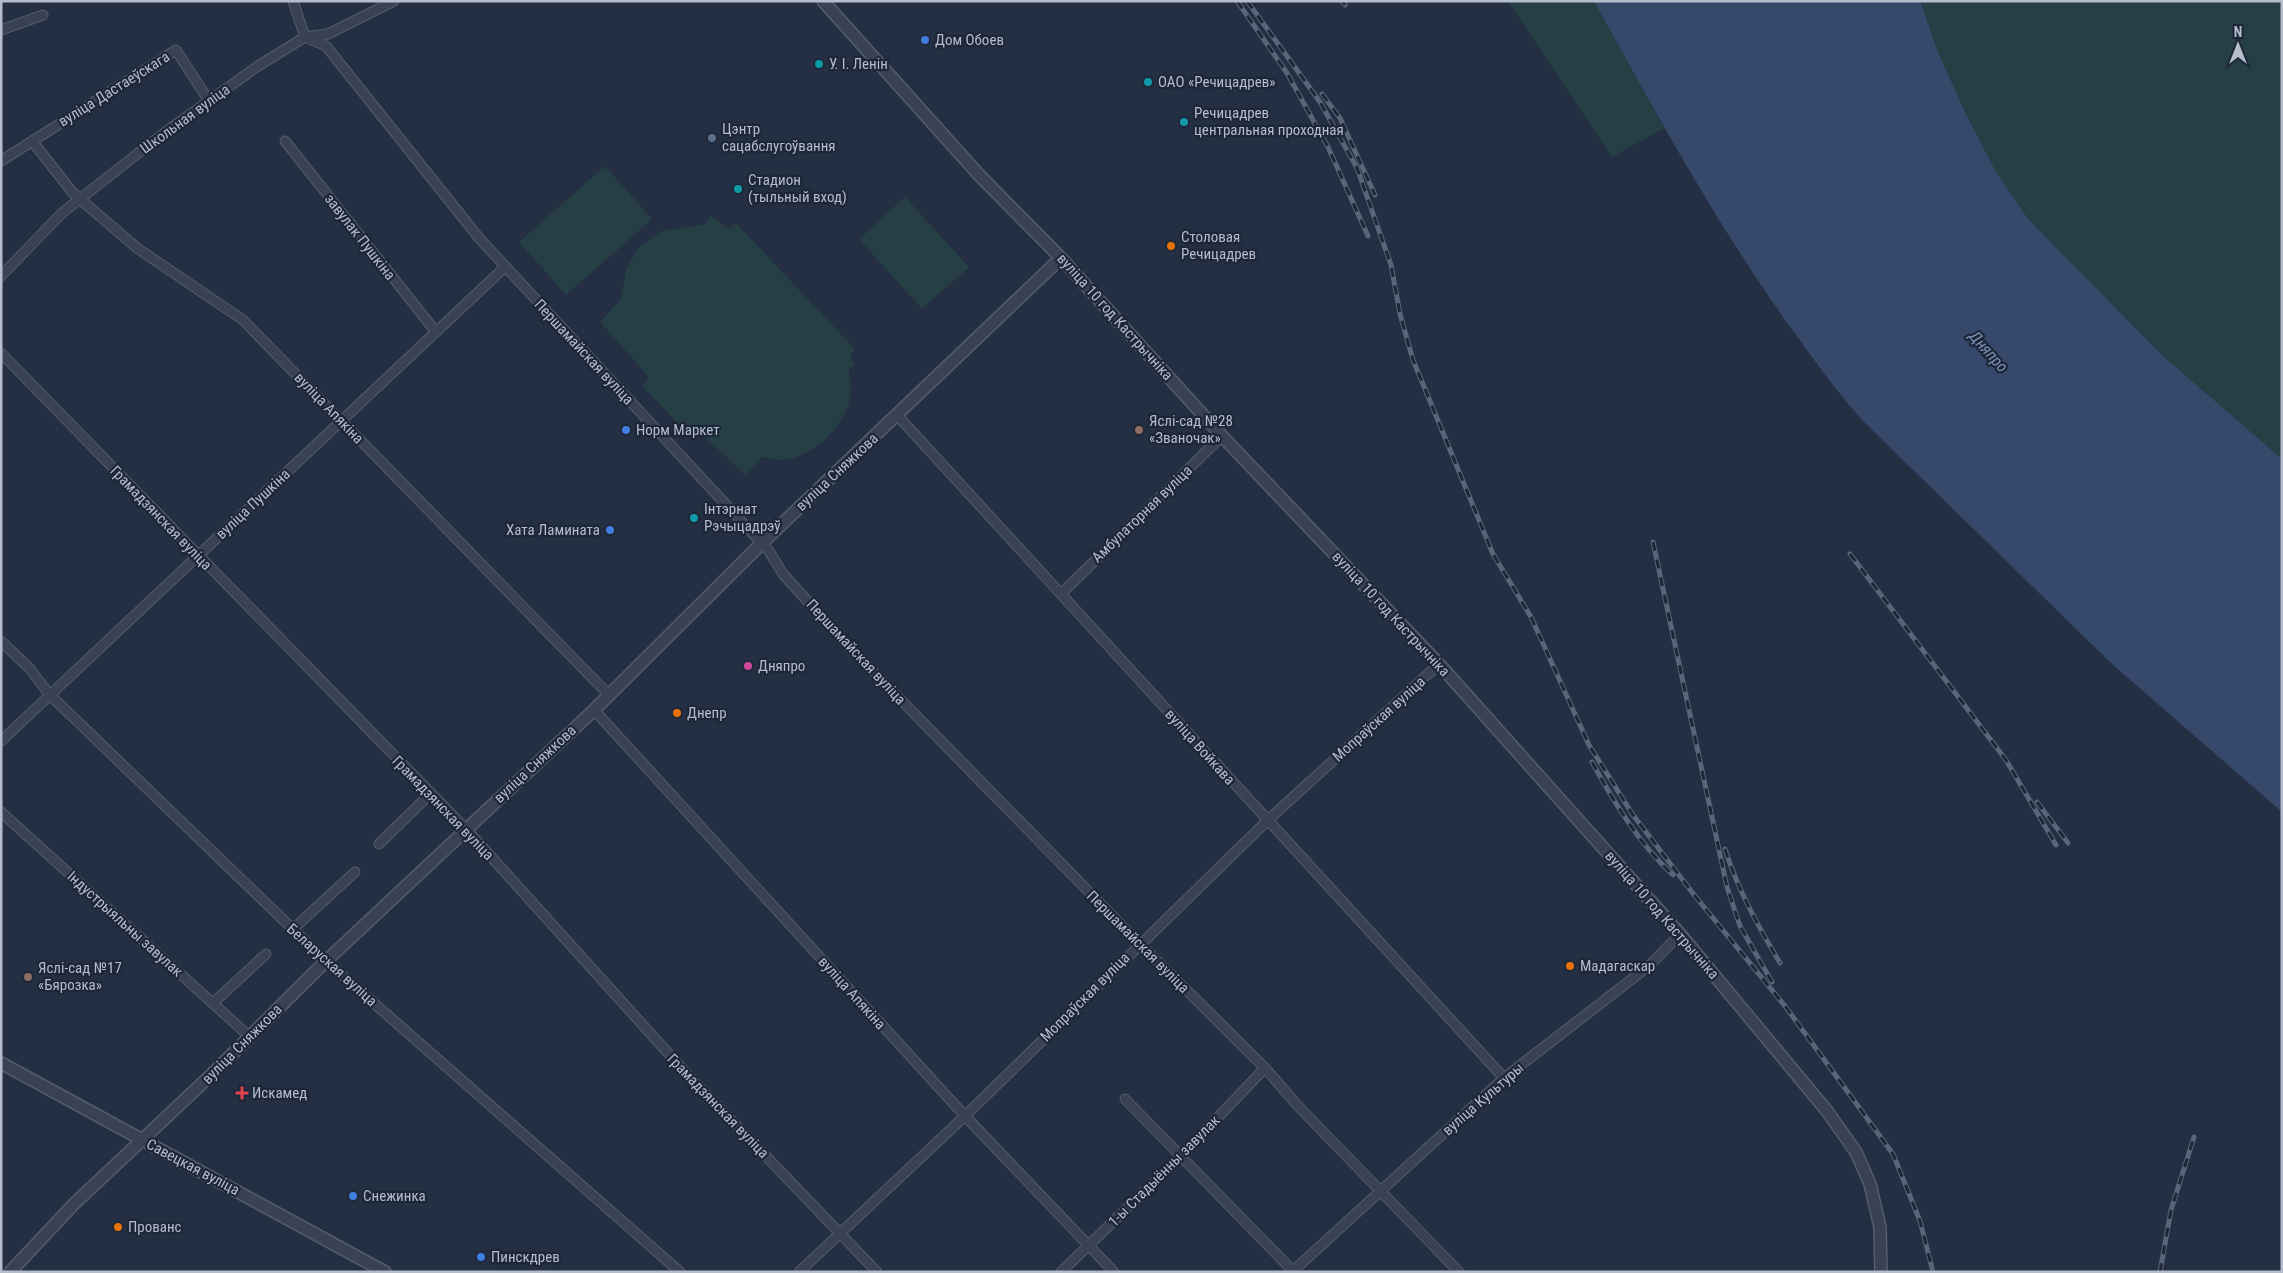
<svg xmlns="http://www.w3.org/2000/svg" width="2283" height="1273" viewBox="0 0 2283 1273" font-family="'Roboto Condensed',sans-serif">
  <style>
    .green { fill: #263f44 }
    .water { fill: #37496b }
    .lines { fill: none; stroke-linecap: round; stroke-linejoin: round }
    .minor-casing { stroke: #535d6d; stroke-width: 11 }
    .tertiary-casing { stroke: #535d6d; stroke-width: 14 }
    .minor { stroke: #384252; stroke-width: 9 }
    .tertiary { stroke: #384252; stroke-width: 11 }
    .rail-casing { stroke: #5a657a; stroke-width: 5 }
    .rail { stroke: #1d2738; stroke-width: 3; stroke-dasharray: 9; stroke-linecap: butt }
    .shop-dot { fill: #3f7fe0; stroke: #1d2738; stroke-width: 2 }
    .culture-dot { fill: #0f9aa8; stroke: #1d2738; stroke-width: 2 }
    .service-dot { fill: #5c6f8a; stroke: #1d2738; stroke-width: 2 }
    .food-dot { fill: #e8710a; stroke: #1d2738; stroke-width: 2 }
    .education-dot { fill: #8d6e63; stroke: #1d2738; stroke-width: 2 }
    .hotel-dot { fill: #d1479c; stroke: #1d2738; stroke-width: 2 }
    .health-dot { fill: #e0444e; stroke: #1d2738; stroke-width: 2 }
    .labels { text-anchor: middle; stroke-width: 4.5; stroke-linejoin: round; paint-order: stroke }
    .poi-label { font-size: 15px; fill: #b5bdcc; stroke: #1d2738; text-anchor: start }
    .street-label { font-size: 15px; fill: #b5bdcc; stroke: #1d2738 }
    .water-label { font-size: 16px; font-style: italic; fill: #7b90b6; stroke: #1d2738 }
  </style>
  <rect width="100%" height="100%" fill="#242f43"/>
  <path class="green" d="M 1508,1 L 1594,1 L 1664,128 L 1612,157 Z
    M 1920,1 L 2282,1 L 2282,459 L 2163,356 L 2028,219 L 1995,170 L 1965,112 L 1938,52 Z
    M 605,166 L 652,219 L 566,295 L 519,242 Z
    M 905,197 L 969,267 L 922,309 L 859,239 Z
    M 711,215 L 728,229 L 736,223 L 855,349 L 850,356 L 856,365 L 849,368 C 850,381 852,394 848,406 C 839,432 809,459 781,460 C 775,460 768,458 762,457 L 745,475 L 694,426 L 686,432 L 642,386 L 649,377 L 600,322 L 621,299 L 626,270 L 638,248 L 661,231 L 705,224 Z"/>
  <path class="water" d="M 1594,1 L 1920,1 L 1938,52 L 1965,112 L 1995,170 L 2028,219 L 2163,356 L 2282,459 L 2282,812 L 2112,664 L 1866,424 C 1838,394 1815,361 1791,328 C 1716,224 1656,113 1594,1 Z"/>
  <g class="lines">
    <g class="minor-casing">
      <path id="minor" d="M 293,1 L 305,37 L 326,46 L 479,238 L 769,551 L 783,574 L 850,648 L 1139,943 L 1265,1068 L 1298,1106 L 1459,1272
        M 1,30 L 43,15
        M 32,141 L 73,193 L 137,248 L 243,320 L 609,695
        M 285,141 L 436,332
        M 1,161 L 176,50 L 209,101
        M 1,276 L 62,213 L 164,133 L 258,66 L 305,37 L 328,34 L 394,1
        M 1,353 L 466,829 L 687,1074 L 877,1272
        M 897,415 L 1504,1078
        M 1062,593 L 1222,436
        M 1,641 L 30,669 L 49,694 L 326,961 L 680,1272
        M 594,710 L 965,1116 L 1114,1272
        M 1,741 L 505,267
        M 1,812 L 249,1036
        M 379,844 L 430,794
        M 293,929 L 355,872
        M 213,1003 L 266,954
        M 1125,1099 L 1293,1271
        M 799,1272 L 965,1116 L 1267,821 L 1439,664
        M 1061,1272 L 1180,1157 L 1265,1068
        M 1292,1272 L 1504,1078 L 1650,965 L 1680,934"/>
    </g>
    <g class="tertiary-casing">
      <path id="tertiary" d="M 823,1 L 980,176 L 1061,258 L 1222,436 L 1439,664 L 1680,934 L 1827,1111 L 1856,1152 L 1870,1184 L 1880,1227 L 1881,1272
        M 1,1063 L 385,1272
        M 10,1272 L 74,1204 L 211,1075 L 326,961 L 594,710 L 762,543 L 1061,258"/>
    </g>
    <use href="#minor" class="minor"/>
    <use href="#tertiary" class="tertiary"/>
    <g class="rail-casing">
      <path id="rail" d="M 1237,1 L 1287,73 L 1328,147 L 1368,236
        M 1247,1 L 1320,102 L 1357,168 L 1391,265 L 1400,314 L 1413,360 L 1493,554 L 1531,617 L 1589,745 L 1633,815 L 1695,896 L 1785,1006 L 1893,1154 L 1920,1221 L 1933,1272
        M 1342,1 L 1345,5
        M 1322,94 L 1340,118 L 1375,195
        M 1653,542 L 1727,887 L 1740,926 L 1772,982
        M 1850,554 L 2006,760 L 2056,845
        M 1592,762 C 1614,802 1639,844 1673,875
        M 2037,802 L 2068,843
        M 1725,849 C 1738,890 1758,926 1780,963
        M 2160,1272 L 2171,1210 L 2194,1137"/>
    </g>
    <use href="#rail" class="rail"/>
  </g>
  <g class="shop-dot">
    <circle cx="925" cy="40" r="5"/>
    <circle cx="626" cy="430" r="5"/>
    <circle cx="610" cy="530" r="5"/>
    <circle cx="353" cy="1196" r="5"/>
    <circle cx="481" cy="1257" r="5"/>
  </g>
  <g class="culture-dot">
    <circle cx="819" cy="64" r="5"/>
    <circle cx="1148" cy="82" r="5"/>
    <circle cx="1184" cy="122" r="5"/>
    <circle cx="738" cy="189" r="5"/>
    <circle cx="694" cy="518" r="5"/>
  </g>
  <circle class="service-dot" cx="712" cy="138" r="5"/>
  <g class="food-dot">
    <circle cx="1171" cy="246" r="5"/>
    <circle cx="677" cy="713" r="5"/>
    <circle cx="1570" cy="966" r="5"/>
    <circle cx="118" cy="1227" r="5"/>
  </g>
  <g class="education-dot">
    <circle cx="1139" cy="430" r="5"/>
    <circle cx="28" cy="977" r="5"/>
  </g>
  <circle class="hotel-dot" cx="748" cy="666" r="5"/>
  <path class="health-dot" d="M239.5 1085.5h5v5h5v5h-5v5h-5v-5h-5v-5h5z"/>
  <g class="labels">
    <g class="poi-label">
      <text x="935" y="45">Дом Обоев</text>
      <text x="829" y="69">У. І. Ленін</text>
      <text x="1158" y="87">ОАО «Речицадрев»</text>
      <text x="1194" y="118">Речицадрев<tspan x="1194" dy="17">центральная проходная</tspan></text>
      <text x="722" y="134">Цэнтр<tspan x="722" dy="17">сацабслугоўвання</tspan></text>
      <text x="748" y="185">Стадион<tspan x="748" dy="17">(тыльный вход)</tspan></text>
      <text x="1181" y="242">Столовая<tspan x="1181" dy="17">Речицадрев</tspan></text>
      <text x="1149" y="426">Яслі-сад №28<tspan x="1149" dy="17">«Званочак»</tspan></text>
      <text x="636" y="435">Норм Маркет</text>
      <text x="704" y="514">Інтэрнат<tspan x="704" dy="17">Рэчыцадрэў</tspan></text>
      <text x="600" y="535" text-anchor="end">Хата Ламината</text>
      <text x="758" y="671">Дняпро</text>
      <text x="687" y="718">Днепр</text>
      <text x="1580" y="971">Мадагаскар</text>
      <text x="38" y="973">Яслі-сад №17<tspan x="38" dy="17">«Бярозка»</tspan></text>
      <text x="252" y="1098">Искамед</text>
      <text x="363" y="1201">Снежинка</text>
      <text x="128" y="1232">Прованс</text>
      <text x="491" y="1262">Пинскдрев</text>
    </g>
    <g class="street-label">
      <text transform="translate(114 89) rotate(-32)" y="5">вуліца Дастаеўскага</text>
      <text transform="translate(185 119) rotate(-36)" y="5">Школьная вуліца</text>
      <text transform="translate(360 237) rotate(52)" y="5">завулак Пушкіна</text>
      <text transform="translate(1115 317) rotate(48)" y="5">вуліца 10 год Кастрычніка</text>
      <text transform="translate(584 352) rotate(47)" y="5">Першамайская вуліца</text>
      <text transform="translate(329 408) rotate(46)" y="5">вуліца Апякіна</text>
      <text transform="translate(837 472) rotate(-43)" y="5">вуліца Сняжкова</text>
      <text transform="translate(253 504) rotate(-43)" y="5">вуліца Пушкіна</text>
      <text transform="translate(1142 514) rotate(-44)" y="5">Амбулаторная вуліца</text>
      <text transform="translate(161 518) rotate(46)" y="5">Грамадзянская вуліца</text>
      <text transform="translate(1391 614) rotate(47)" y="5">вуліца 10 год Кастрычніка</text>
      <text transform="translate(856 652) rotate(47)" y="5">Першамайская вуліца</text>
      <text transform="translate(1379 719) rotate(-42)" y="5">Мопраўская вуліца</text>
      <text transform="translate(1200 747) rotate(48)" y="5">вуліца Войкава</text>
      <text transform="translate(535 764) rotate(-43)" y="5">вуліца Сняжкова</text>
      <text transform="translate(443 808) rotate(46)" y="5">Грамадзянская вуліца</text>
      <text transform="translate(1662 915) rotate(49)" y="5">вуліца 10 год Кастрычніка</text>
      <text transform="translate(125 924) rotate(42)" y="5">Індустрыяльны завулак</text>
      <text transform="translate(1138 942) rotate(45)" y="5">Першамайская вуліца</text>
      <text transform="translate(332 965) rotate(42)" y="5">Беларуская вуліца</text>
      <text transform="translate(852 993) rotate(48)" y="5">вуліца Апякіна</text>
      <text transform="translate(1085 997) rotate(-45)" y="5">Мопраўская вуліца</text>
      <text transform="translate(242 1044) rotate(-45)" y="5">вуліца Сняжкова</text>
      <text transform="translate(1483 1099) rotate(-41)" y="5">вуліца Культуры</text>
      <text transform="translate(718 1106) rotate(46)" y="5">Грамадзянская вуліца</text>
      <text transform="translate(193 1167) rotate(28)" y="5">Савецкая вуліца</text>
      <text transform="translate(1164 1171) rotate(-45)" y="5">1-ы Стадыённы завулак</text>
    </g>
    <g class="water-label">
      <text transform="translate(1989 351) rotate(48)" y="6">Дняпро</text>
    </g>
  </g>
  <rect width="2283" height="1273" fill="none" stroke="#b5bdcc" stroke-width="5"/>
  <g transform="translate(2238 45)" stroke="#1d2738" stroke-width="4" paint-order="stroke">
  <path d="M0-4L9 19L0 12L-9 19Z" fill="#b5bdcc"/>
  <text y="-8" font-size="14" font-weight="bold" text-anchor="middle" fill="#b5bdcc">N</text>
  </g>
</svg>
